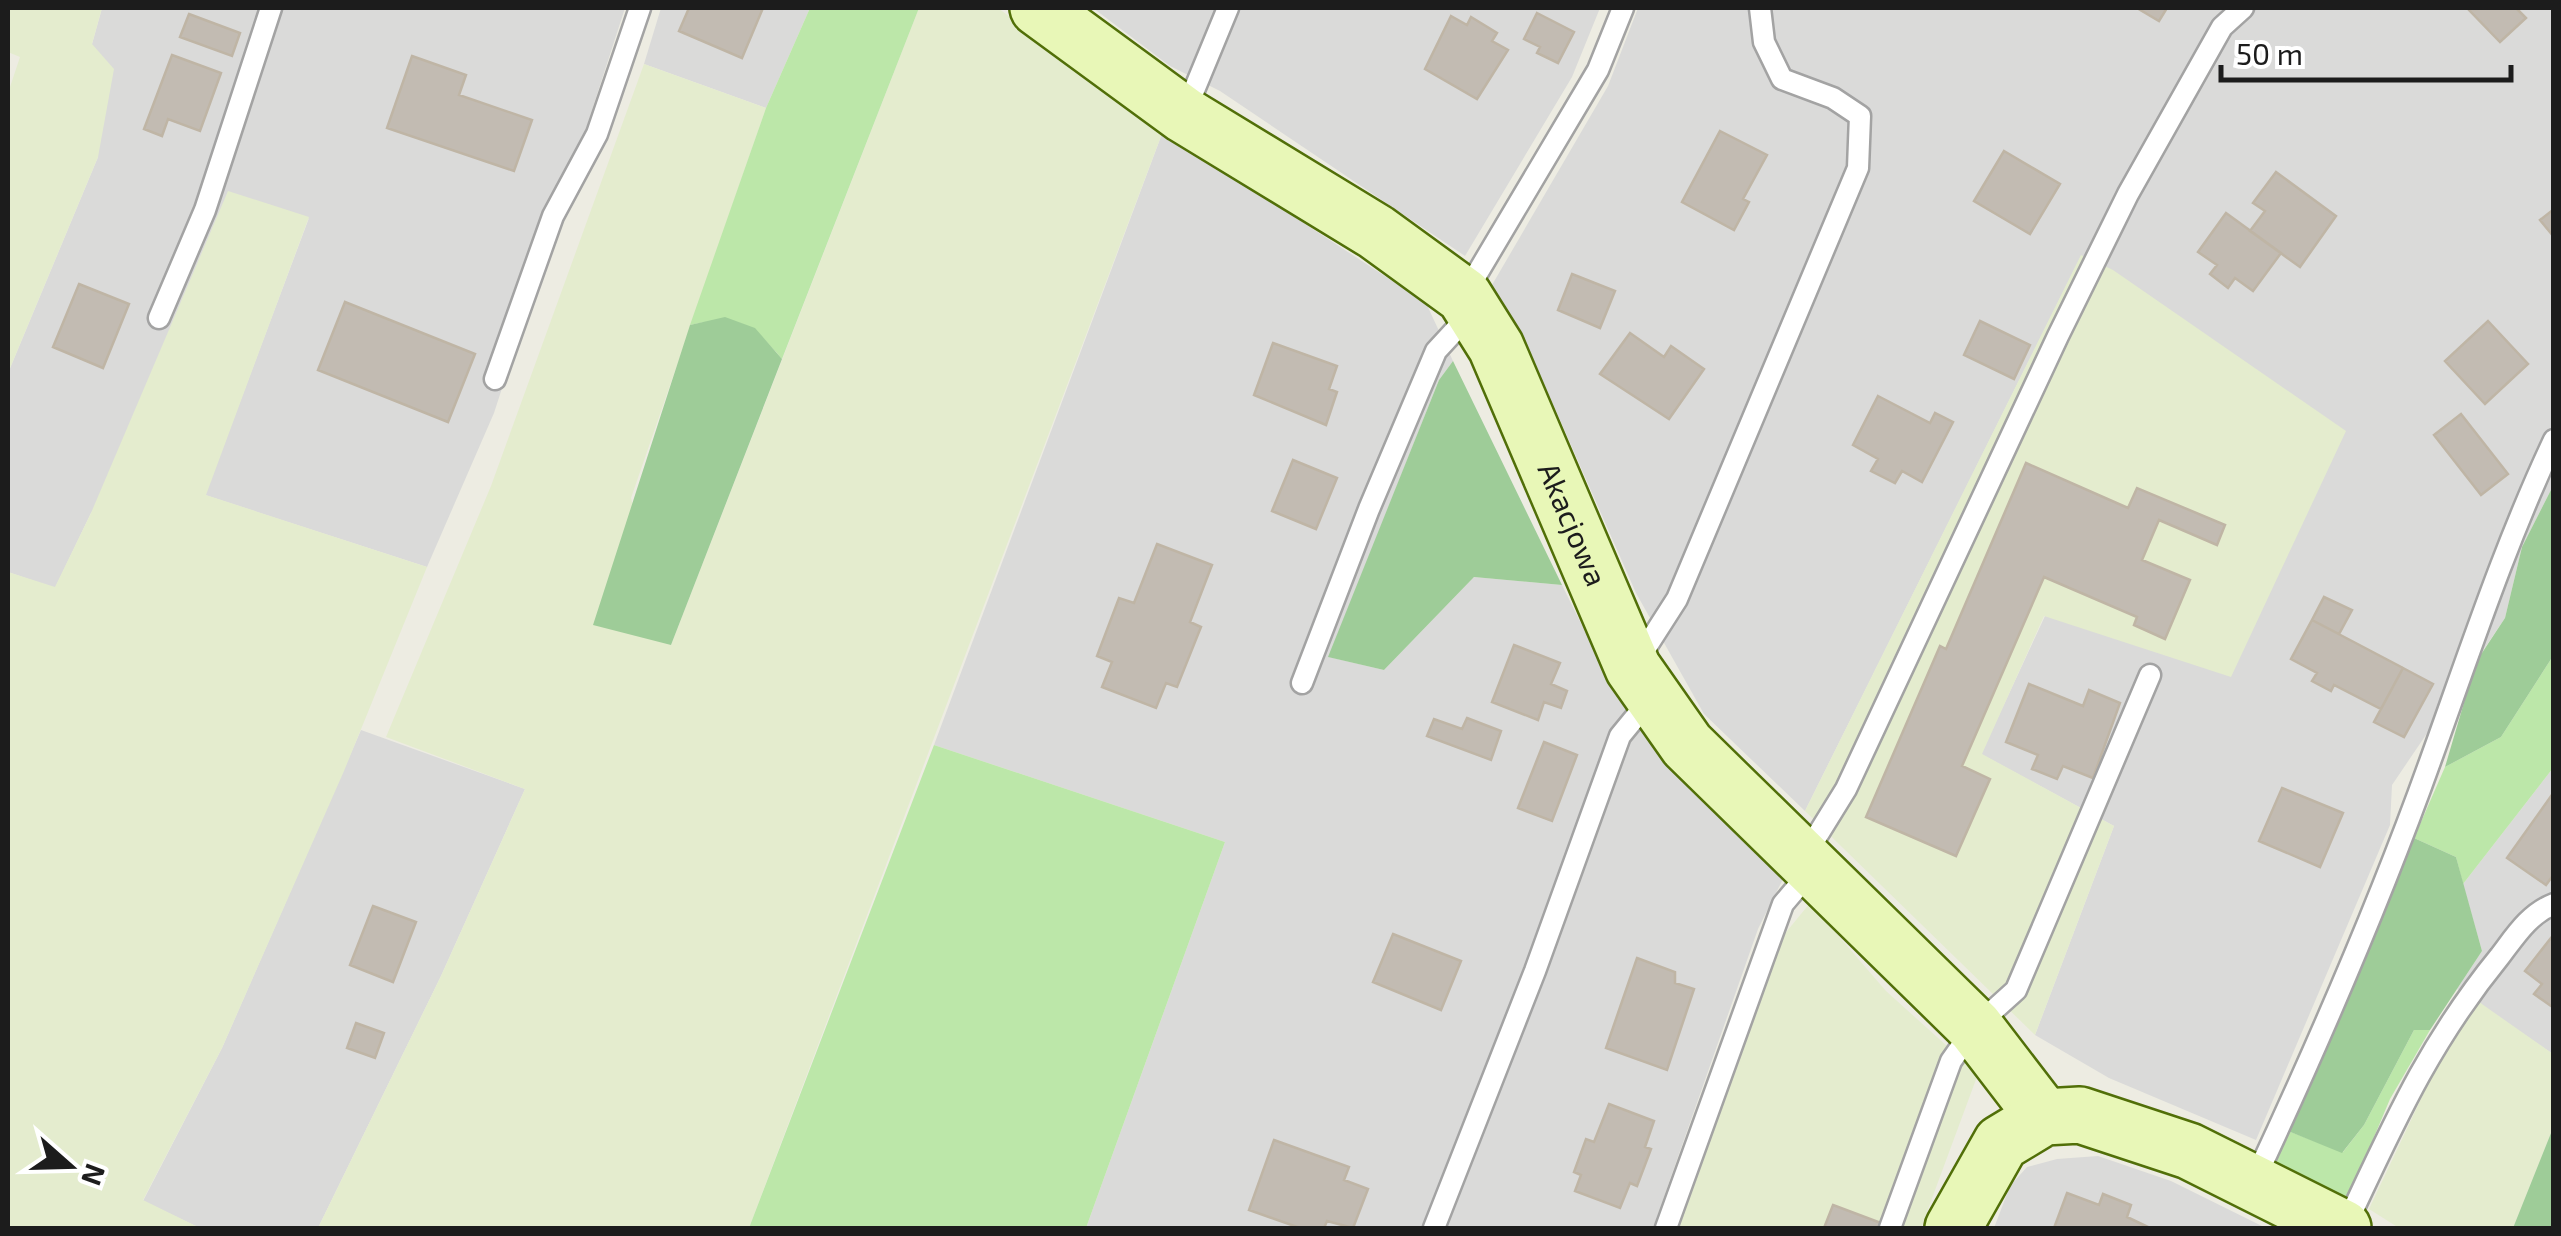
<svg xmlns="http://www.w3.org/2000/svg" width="2561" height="1236" viewBox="0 0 2561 1236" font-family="'Exo 2',sans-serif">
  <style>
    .residential { fill: #dadad9 }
    .farmland { fill: #e4ecce }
    .grass { fill: #bce7a9 }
    .forest { fill: #9ecc98 }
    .building { fill: #c2bbb2; stroke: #bfb5a5; stroke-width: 2.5 }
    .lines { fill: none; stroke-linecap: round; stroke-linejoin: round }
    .lane-casing { stroke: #a3a3a3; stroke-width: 25 }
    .secondary-casing { stroke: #516f08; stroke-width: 60 }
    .lane { stroke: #fff; stroke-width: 20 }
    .secondary { stroke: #e8f7b7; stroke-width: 55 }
    .labels { text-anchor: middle; stroke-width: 8; stroke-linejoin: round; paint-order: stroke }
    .street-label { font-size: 30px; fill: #1c1c1c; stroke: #fff }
  </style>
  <rect width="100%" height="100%" fill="#edece2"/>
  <path class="residential" d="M 102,8 L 625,8 L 494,413 L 427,567 L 205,495 L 309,218 L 91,513 L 55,588 L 8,572 L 8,373 L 98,157 L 92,44 Z
    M 661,8 L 810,8 L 766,108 L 644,64 Z
    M 1093,8 L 1600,8 L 1572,77 L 1465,256 L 1220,91 L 1170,66 Z
    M 1638,8 L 2553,8 L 2553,486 L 2522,547 L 2505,618 L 2392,785 L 2390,825 L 2256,1140 L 2109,1078 L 2035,1035 L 2114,826 L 1981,754 L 2045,616 L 2081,256 L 1805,811 L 1704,714 L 1636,593 L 1520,329 L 1492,285 L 1608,86 Z
    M 1163,131 L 1426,303 L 1453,361 L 1439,380 L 1329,657 L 1384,670 L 1474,577 L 1562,585 L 1615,692 L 1667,763 L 1784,877 L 1758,929 L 1653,1228 L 1086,1228 L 1225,842 L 934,745 Z
    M 361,730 L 525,789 L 441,976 L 318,1228 L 200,1228 L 143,1201 L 222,1048 Z
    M 2553,768 L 2553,1054 L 2457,989 L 2482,951 L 2463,884 Z
    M 2098,1156 L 2171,1181 L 2266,1228 L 1994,1228 L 2010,1186 L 2027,1167 L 2057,1159 Z"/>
  <path class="farmland" d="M 8,8 L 102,8 L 92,44 L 114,69 L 98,157 L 8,373 L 8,93 L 20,57 L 8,52 Z
    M 919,8 L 998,8 L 1163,131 L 749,1228 L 318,1228 L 441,976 L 525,789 L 386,737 L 491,486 L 644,64 L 766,108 L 631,498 L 671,645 Z
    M 228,191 L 309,217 L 206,495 L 427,567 L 344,771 L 222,1048 L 143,1200 L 200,1228 L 8,1228 L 8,572 L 55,587 L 91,513 Z
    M 2081,255 L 2113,270 L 2346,431 L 2231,677 L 2044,616 L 1982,754 L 2114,826 L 2035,1035 L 1805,811 Z
    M 1810,903 L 1886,991 L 1978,1074 L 1921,1228 L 1673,1228 L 1783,936 Z
    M 2479,1002 L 2553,1054 L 2553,1128 L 2513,1228 L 2399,1228 L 2369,1209 L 2446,1046 Z"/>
  <path class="grass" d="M 810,8 L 919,8 L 782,359 C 750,322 740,314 690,325 L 766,108 Z
    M 2553,656 L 2553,768 L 2463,884 L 2456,857 L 2414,838 L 2445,767 L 2501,737 Z
    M 934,745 L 1225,842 L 1086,1228 L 749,1228 Z
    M 2414,1030 L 2430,1030 L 2390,1099 L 2348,1199 L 2275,1161 L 2288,1131 L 2343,1152 L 2364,1125 Z"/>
  <path class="forest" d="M 725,317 L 755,328 L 782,359 L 671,645 L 593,625 L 690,325 Z
    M 1453,361 L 1562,585 L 1474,577 L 1384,670 L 1328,657 L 1439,380 Z
    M 2553,486 L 2553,656 L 2501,737 L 2445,767 L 2476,662 L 2505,618 L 2522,547 Z
    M 2414,838 L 2456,857 L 2482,951 L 2430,1030 L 2414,1030 L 2364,1125 L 2342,1153 L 2288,1131 Z
    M 2553,1128 L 2553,1228 L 2513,1228 Z"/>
  <path class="building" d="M 689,8 L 763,8 L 742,58 L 679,31 Z
    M 2137,8 L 2167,8 L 2159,21 Z
    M 2516,8 L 2526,18 L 2500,42 L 2468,9 Z
    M 1537,13 L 1574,32 L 1558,63 L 1537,53 L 1540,47 L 1524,39 Z
    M 189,14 L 240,33 L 232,56 L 180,37 Z
    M 1451,16 L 1467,25 L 1471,17 L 1497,33 L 1492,41 L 1508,50 L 1477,99 L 1425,69 Z
    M 172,55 L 221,73 L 200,131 L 168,119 L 162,136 L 144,129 Z
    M 412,56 L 466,75 L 459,95 L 532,120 L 514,171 L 387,128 Z
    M 1720,131 L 1767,155 L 1743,199 L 1749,202 L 1734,230 L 1682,202 Z
    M 2004,151 L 2060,184 L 2030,234 L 1974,201 Z
    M 2276,172 L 2336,216 L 2300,267 L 2250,231 L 2265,211 L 2253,203 Z
    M 2554,209 L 2554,237 L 2540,220 Z
    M 2226,213 L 2281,253 L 2253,291 L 2235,278 L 2228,288 L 2210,274 L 2217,265 L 2198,252 Z
    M 1572,274 L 1615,291 L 1600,328 L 1558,310 Z
    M 79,284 L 129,304 L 103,368 L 53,347 Z
    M 345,302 L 475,354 L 448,422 L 318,370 Z
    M 1980,321 L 2030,345 L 2014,379 L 1964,355 Z
    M 2488,321 L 2528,364 L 2485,404 L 2445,361 Z
    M 1630,333 L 1664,357 L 1671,346 L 1704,369 L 1669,419 L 1600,374 Z
    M 1273,343 L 1337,366 L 1329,389 L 1337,392 L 1326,425 L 1254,395 Z
    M 1878,396 L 1930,423 L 1935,413 L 1953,422 L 1922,482 L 1902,471 L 1895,483 L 1871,471 L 1878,459 L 1853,445 Z
    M 2461,414 L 2508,474 L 2481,495 L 2434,435 Z
    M 1293,460 L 1337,478 L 1316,529 L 1272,511 Z
    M 2026,463 L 2128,508 L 2137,488 L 2225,525 L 2217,545 L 2159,520 L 2142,560 L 2190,580 L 2165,639 L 2134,625 L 2137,617 L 2044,577 L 1962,766 L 1990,779 L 1956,856 L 1866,817 L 1940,646 L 1946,649 Z
    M 1157,544 L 1212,565 L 1190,622 L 1201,627 L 1177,687 L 1166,683 L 1156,708 L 1102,687 L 1112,662 L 1097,656 L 1119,598 L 1134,603 Z
    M 2324,597 L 2352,610 L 2339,634 L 2312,620 Z
    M 2312,620 L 2403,668 L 2381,709 L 2334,685 L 2331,691 L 2312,681 L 2317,673 L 2291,659 Z
    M 1514,645 L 1560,663 L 1551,684 L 1567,691 L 1561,708 L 1544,702 L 1538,720 L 1492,702 Z
    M 2403,668 L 2433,684 L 2404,737 L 2374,722 Z
    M 2029,684 L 2083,706 L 2089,690 L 2120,703 L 2093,778 L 2063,766 L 2057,779 L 2032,769 L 2038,755 L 2006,742 Z
    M 1467,718 L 1501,731 L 1491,760 L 1427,736 L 1434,719 L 1462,729 Z
    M 1544,742 L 1577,755 L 1552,821 L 1518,808 Z
    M 2282,788 L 2343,813 L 2320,867 L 2259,841 Z
    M 2554,792 L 2554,874 L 2546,885 L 2507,858 Z
    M 373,906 L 416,922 L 393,982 L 350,965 Z
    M 1393,934 L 1461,961 L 1441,1010 L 1373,982 Z
    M 2554,934 L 2554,1008 L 2534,994 L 2542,984 L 2525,971 Z
    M 1637,958 L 1675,972 L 1675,983 L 1694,989 L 1667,1070 L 1606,1048 Z
    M 356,1023 L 384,1033 L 375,1058 L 347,1048 Z
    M 1609,1104 L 1654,1121 L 1645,1147 L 1651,1149 L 1637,1186 L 1630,1183 L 1620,1208 L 1575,1191 L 1581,1175 L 1574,1172 L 1586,1139 L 1594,1142 Z
    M 1274,1140 L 1349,1167 L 1344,1180 L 1368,1189 L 1353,1228 L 1327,1221 L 1324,1228 L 1300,1228 L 1249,1210 Z
    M 2067,1193 L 2099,1205 L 2103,1194 L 2131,1205 L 2127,1217 L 2150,1228 L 2054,1228 Z
    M 1833,1205 L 1881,1223 L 1879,1228 L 1824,1228 Z"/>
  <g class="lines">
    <g class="lane-casing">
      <path id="lane" d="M 1185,112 L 1228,8
        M 1465,294 L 1598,70 L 1623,8
        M 159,318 L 205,210 L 271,8
        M 495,379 L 553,216 L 597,134 L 640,8
        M 1636,663 L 1677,599 L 1858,168 L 1860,116 L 1833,98 L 1782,79 L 1764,42 L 1760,8
        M 1302,683 L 1369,509 L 1436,351 L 1472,312
        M 1804,857 L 1846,789 L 2058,336 L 2128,194 L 2222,27 L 2243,8
        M 2255,1179 C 2319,1042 2380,902 2431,759 C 2470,651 2505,544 2554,440
        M 2345,1227 C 2393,1125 2428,1044 2500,956 C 2516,935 2529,914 2554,904
        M 1434,1228 L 1535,971 L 1620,736 L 1652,697
        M 1666,1228 L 1783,904 L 1811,871
        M 1890,1228 L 1951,1061 L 1975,1027 L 2016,990 L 2150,675"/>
    </g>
    <g class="secondary-casing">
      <g id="secondary">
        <path id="s1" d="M 1038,8 L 1184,115 L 1376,232 L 1464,296 L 1496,347 L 1633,668 L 1687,745 L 1975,1027 L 2044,1117"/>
        <path d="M 1953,1228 L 2001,1143 L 2044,1117 L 2080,1115 L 2189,1151 L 2343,1228"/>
      </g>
    </g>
    <use href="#lane" class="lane"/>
    <use href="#secondary" class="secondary"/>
  </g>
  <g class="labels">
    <g class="street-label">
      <text dy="10" stroke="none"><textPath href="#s1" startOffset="768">Akacjowa</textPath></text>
    </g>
  </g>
  <rect width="2561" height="1236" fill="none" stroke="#1c1c1c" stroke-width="20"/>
  <g transform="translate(70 1166) rotate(110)" stroke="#ffffff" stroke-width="8" paint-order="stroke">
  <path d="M0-8L18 38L0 25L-18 38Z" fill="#1c1c1c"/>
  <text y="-15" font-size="28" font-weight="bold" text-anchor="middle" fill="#1c1c1c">N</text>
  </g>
  <path d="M2221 65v15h290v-15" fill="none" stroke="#1c1c1c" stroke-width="5"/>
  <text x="2236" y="65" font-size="30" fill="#1c1c1c" stroke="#ffffff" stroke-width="8" paint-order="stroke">50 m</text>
</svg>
